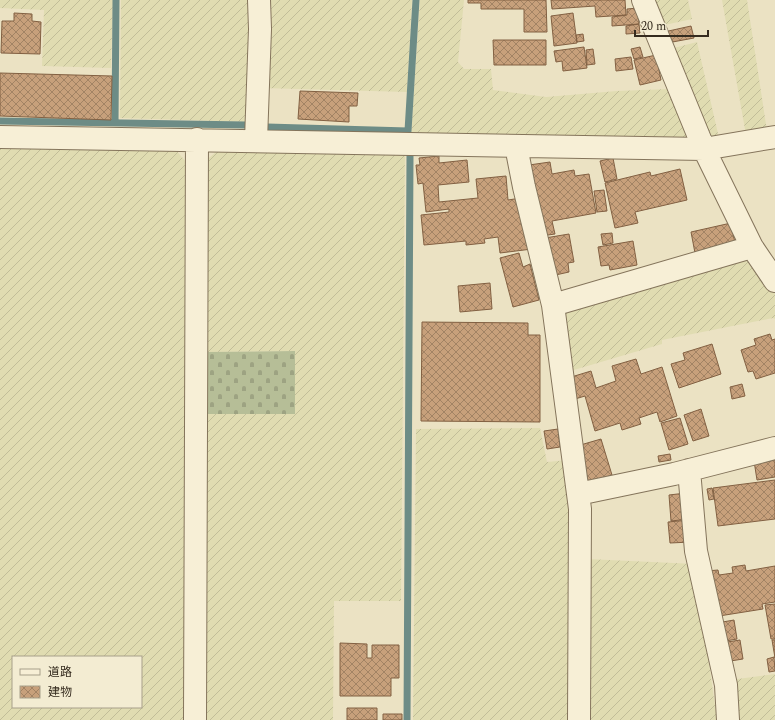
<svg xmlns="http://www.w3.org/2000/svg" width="775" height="720" viewBox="0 0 775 720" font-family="Spectral,'Noto Sans JP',serif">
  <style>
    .farmland { fill: url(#farmland-furrows); fill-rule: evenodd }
    .cemetery { fill: url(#cemetery-stones) }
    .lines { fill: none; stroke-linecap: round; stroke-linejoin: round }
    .stream { stroke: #6d8c86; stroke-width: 7 }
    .building { fill: url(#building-cross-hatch); stroke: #826042 }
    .minor-casing { stroke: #84745b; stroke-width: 24 }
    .minor { stroke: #f7efd6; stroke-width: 22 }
  </style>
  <defs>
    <pattern id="farmland-furrows" width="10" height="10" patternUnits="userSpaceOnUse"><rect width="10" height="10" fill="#e0dcb1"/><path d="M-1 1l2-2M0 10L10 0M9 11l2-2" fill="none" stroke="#c1bd98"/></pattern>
    <pattern id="cemetery-stones" width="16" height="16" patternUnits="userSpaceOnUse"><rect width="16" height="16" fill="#b6be97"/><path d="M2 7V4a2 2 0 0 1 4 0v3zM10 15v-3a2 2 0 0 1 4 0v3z" fill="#9da382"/></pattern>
    <pattern id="building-cross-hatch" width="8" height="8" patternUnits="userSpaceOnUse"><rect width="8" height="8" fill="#c7a07b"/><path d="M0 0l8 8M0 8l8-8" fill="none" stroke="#a28364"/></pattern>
  </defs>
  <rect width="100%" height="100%" fill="#ebe2c3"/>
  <path class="farmland" d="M 0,0 L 113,0 L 111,68 L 42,66 L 44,10 L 0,8 Z
    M 121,0 L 253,0 L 251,122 L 120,118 Z
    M 266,0 L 412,0 L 407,92 L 262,88 Z
    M 420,0 L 464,0 L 458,62 L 464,69 L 491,69 L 493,90 L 546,97 L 617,91 L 670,89 L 687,131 L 686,137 L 682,140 L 411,135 Z
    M 648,0 L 688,0 L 692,19 L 660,26 Z
    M 722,0 L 747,0 L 767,131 L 746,135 Z
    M 697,42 L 719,138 L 705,136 L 670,49 Z
    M 0,144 L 175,149 L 187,163 L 185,720 L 0,720 ZM 13,657 L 141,657 L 141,707 L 13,707 Z
    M 222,147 L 405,151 L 401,601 L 334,601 L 333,720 L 205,720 L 206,414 L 295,414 L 295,351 L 204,352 L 204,162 Z
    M 750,254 L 775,292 L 775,319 L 773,318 L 662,340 L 662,344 L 567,372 L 560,319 L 565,308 Z
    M 540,428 L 547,462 L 569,460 L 573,720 L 413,720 L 416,429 Z
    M 587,559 L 695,564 L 717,720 L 584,720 Z
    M 775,674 L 775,720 L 733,720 L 730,680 Z"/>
  <path class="cemetery" d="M 295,351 L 295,414 L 206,414 L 204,352 Z"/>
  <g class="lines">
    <path class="stream" d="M 0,121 L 246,125
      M 115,123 L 116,0
      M 267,127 L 408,131 L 416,0
      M 407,720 L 410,156"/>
  </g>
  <path class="building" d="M 468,0 L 546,0 L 547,32 L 524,32 L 524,9 L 481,9 L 481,3 L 468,3 Z
    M 551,0 L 625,0 L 626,15 L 596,17 L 595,6 L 552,9 Z
    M 638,8 L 639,24 L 612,26 L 612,17 L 627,15 L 627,9 Z
    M 14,13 L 32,14 L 32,21 L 41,22 L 40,54 L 1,53 L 2,21 L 14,21 Z
    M 573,13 L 577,43 L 554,46 L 551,16 Z
    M 639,24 L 640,33 L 626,34 L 626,26 Z
    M 691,26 L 694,38 L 667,43 L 664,32 Z
    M 583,34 L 584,41 L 577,42 L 576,35 Z
    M 493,40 L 546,40 L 546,65 L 494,65 Z
    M 584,47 L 587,68 L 563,71 L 562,61 L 556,62 L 554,51 Z
    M 640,47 L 643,57 L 634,59 L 631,49 Z
    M 593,49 L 595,64 L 587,65 L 586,50 Z
    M 656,55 L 661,80 L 640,85 L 634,60 Z
    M 631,57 L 633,69 L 616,71 L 615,59 Z
    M 0,73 L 112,76 L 111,120 L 0,116 Z
    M 300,91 L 358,93 L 357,106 L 349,106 L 349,122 L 298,119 Z
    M 439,156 L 439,163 L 467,160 L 469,182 L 438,185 L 439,202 L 478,198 L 476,179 L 506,176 L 508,200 L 521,198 L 532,249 L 500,253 L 498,237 L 484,239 L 485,243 L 466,245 L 466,241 L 424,245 L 421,215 L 449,212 L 449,209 L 426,212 L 423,183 L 418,184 L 416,165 L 420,165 L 419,158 Z
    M 613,158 L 617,179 L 605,182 L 600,161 Z
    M 550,162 L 552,174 L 574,170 L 575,176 L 589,174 L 596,213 L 552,221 L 555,234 L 541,236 L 529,165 Z
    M 680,169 L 687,200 L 635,212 L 638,223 L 615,228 L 605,183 L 650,172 L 651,176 Z
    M 604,190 L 607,211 L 597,212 L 594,191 Z
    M 731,223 L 735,243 L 695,253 L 691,232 Z
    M 612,233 L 613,243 L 603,245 L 601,234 Z
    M 569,234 L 574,262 L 568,263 L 569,272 L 551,276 L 545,238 Z
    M 633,241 L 637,265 L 610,270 L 609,265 L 601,266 L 598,247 Z
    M 519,253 L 523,267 L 530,264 L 539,300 L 513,307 L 500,258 Z
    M 490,283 L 492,309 L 460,312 L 458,286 Z
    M 422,322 L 528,323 L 528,335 L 540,335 L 540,422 L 421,421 Z
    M 770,334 L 772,340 L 775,339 L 775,373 L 756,379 L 753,371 L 748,372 L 741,350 L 756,345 L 754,339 Z
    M 712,344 L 721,374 L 679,388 L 671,364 L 685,360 L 683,353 Z
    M 636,359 L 641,374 L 662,367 L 677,416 L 660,422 L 657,412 L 639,418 L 641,424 L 622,430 L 620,423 L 595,431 L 585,396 L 575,399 L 568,378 L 591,371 L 596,388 L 616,381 L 612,366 Z
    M 742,384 L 745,396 L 732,399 L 730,387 Z
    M 701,409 L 709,436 L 693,441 L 684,415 Z
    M 680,418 L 688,444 L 669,450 L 661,423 Z
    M 558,429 L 560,447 L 547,449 L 544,431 Z
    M 601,439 L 612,475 L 588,483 L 577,446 Z
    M 670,454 L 671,460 L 659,462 L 658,456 Z
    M 775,459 L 775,477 L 757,480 L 754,461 Z
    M 775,480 L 775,519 L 718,526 L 713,488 Z
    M 712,488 L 714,499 L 709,500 L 707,489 Z
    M 686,493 L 689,519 L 671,521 L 669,495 Z
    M 689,520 L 691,542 L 670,543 L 668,522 Z
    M 745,565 L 746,571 L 775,566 L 775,602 L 762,604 L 763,609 L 719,616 L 707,571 L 718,570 L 719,575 L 733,573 L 732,567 Z
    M 775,604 L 775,639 L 771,639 L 765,605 Z
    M 734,620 L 737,639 L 720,642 L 717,623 Z
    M 740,640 L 743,659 L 724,662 L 721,643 Z
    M 772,640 L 775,640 L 775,658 Z
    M 340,643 L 367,644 L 367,658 L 372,658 L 372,645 L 399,645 L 399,678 L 391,678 L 391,696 L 340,696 Z
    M 774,657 L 775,671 L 769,672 L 767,659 Z
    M 347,708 L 377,708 L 377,720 L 347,720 Z
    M 383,714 L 402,714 L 402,720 L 383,720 Z"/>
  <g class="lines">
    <g class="minor-casing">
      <path id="minor" d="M 643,0 L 704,149 L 752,247 L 775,281
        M 0,137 L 704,149 L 775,137
        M 256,140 L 260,29 L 259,0
        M 516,146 L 524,187 L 553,305 L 580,509 L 579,720
        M 553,305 L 752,247
        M 689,470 L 696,551 L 726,685 L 728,720
        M 578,494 L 674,474 L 775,448
        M 195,720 L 197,139"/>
    </g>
    <use href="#minor" class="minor"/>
  </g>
  <rect x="12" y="656" width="130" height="52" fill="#f3ecd2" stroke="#a79f8a"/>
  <rect x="20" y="669" width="20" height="6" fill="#f7efd6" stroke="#a79f8a"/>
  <text x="48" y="676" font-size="12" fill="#352b1e">道路</text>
  <rect x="20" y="686" width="20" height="12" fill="url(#building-cross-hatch)" stroke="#a79f8a"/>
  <text x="48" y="696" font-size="12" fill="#352b1e">建物</text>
  <path d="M635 30v6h73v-6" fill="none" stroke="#352b1e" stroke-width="2"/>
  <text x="641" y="30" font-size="12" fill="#352b1e" stroke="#f3ecd2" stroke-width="3" paint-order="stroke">20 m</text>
</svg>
